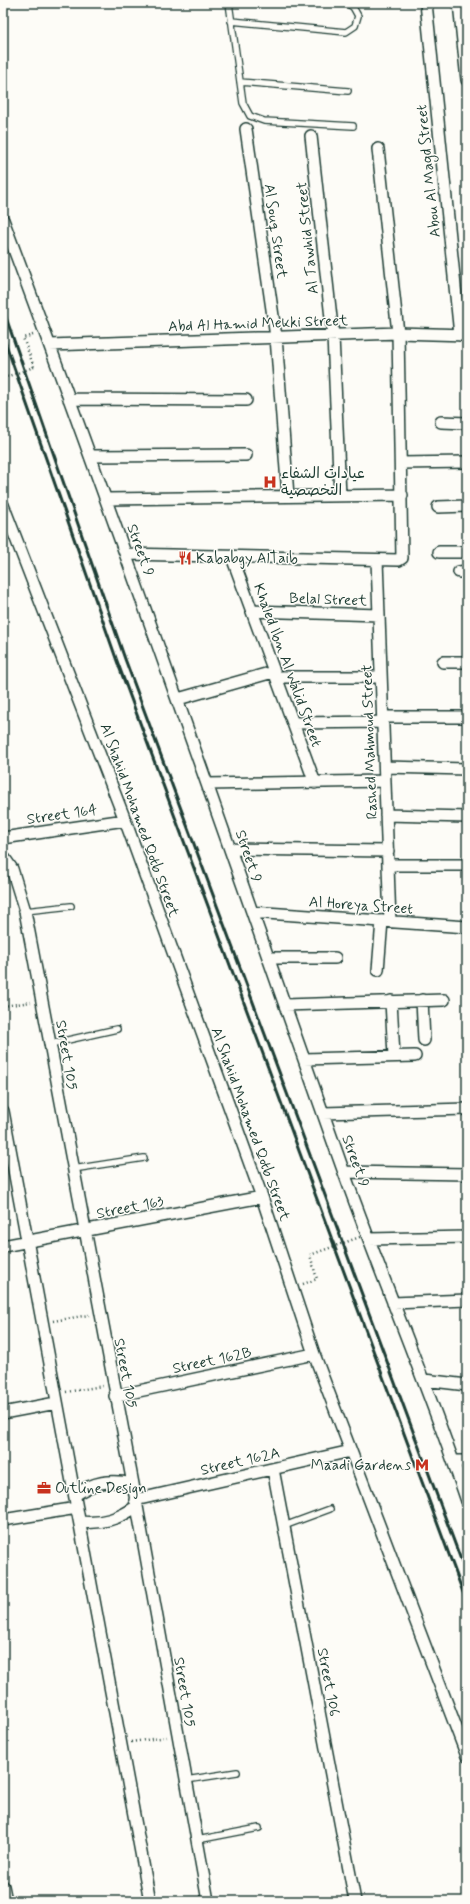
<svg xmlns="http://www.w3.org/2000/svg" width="470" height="1904" viewBox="0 0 470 1904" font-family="Mynerve,'Playpen Sans Arabic',sans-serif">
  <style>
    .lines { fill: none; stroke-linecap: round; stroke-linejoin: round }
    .service-casing { stroke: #1f3d34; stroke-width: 8 }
    .minor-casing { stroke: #1f3d34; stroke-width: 14 }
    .path { stroke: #1f3d34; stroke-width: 2.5; stroke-dasharray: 1 3; stroke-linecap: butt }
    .service { stroke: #fdfcf7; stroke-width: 5.5 }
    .minor { stroke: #fdfcf7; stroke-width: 11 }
    .rail { stroke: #1f3d34; stroke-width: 3 }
    .path-bridge { stroke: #1f3d34; stroke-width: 2.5; stroke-dasharray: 1 3; stroke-linecap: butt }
    .labels { text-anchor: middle; stroke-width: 3; stroke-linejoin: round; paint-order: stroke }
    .street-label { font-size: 15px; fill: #1f3d34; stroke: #fdfcf7 }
    .poi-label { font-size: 15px; fill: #1f3d34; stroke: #fdfcf7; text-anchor: start }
  </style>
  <rect width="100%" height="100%" fill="#fdfcf7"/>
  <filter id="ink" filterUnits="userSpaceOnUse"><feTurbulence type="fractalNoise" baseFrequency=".025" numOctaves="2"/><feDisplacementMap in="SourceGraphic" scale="8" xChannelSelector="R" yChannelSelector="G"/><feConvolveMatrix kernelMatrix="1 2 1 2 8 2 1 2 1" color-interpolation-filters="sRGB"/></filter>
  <g filter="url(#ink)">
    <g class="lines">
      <g class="service-casing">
        <path id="service" d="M 229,3 L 243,103 L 250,116 L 264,121 L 353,126
          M 231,21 L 346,32 L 355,26 L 358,16 L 353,7 L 346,3
          M 240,82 L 348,91
          M 25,911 L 71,906
          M 50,1044 L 117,1029
          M 73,1169 L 144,1158
          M 284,1526 L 330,1509
          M 186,1780 L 237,1772
          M 197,1840 L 259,1828"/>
      </g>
      <g class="minor-casing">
        <path id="minor" d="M 426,3 L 460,335
          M 459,3 L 467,80
          M 246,129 L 276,337 L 288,496
          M 311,136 L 333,336 L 340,496
          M 3,220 C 121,534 230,851 342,1167 C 382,1279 429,1388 467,1501
          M 50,345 L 398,333 L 467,335
          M 69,399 L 246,400
          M 441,422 L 467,423
          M 90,456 L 246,455
          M 401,463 L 467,462
          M 107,499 L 402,495
          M 3,505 L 125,820 L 262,1197 L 314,1354 L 467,1756
          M 438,507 L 467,506
          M 439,552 L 467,552
          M 126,554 L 399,560 L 402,558 L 398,333 L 378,149
          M 232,557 L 315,783
          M 377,560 L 390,922
          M 459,572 L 467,571
          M 252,611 L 379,615
          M 443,662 L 467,662
          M 276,677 L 381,677
          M 178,699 L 273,672
          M 383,717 L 467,717
          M 293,723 L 383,722
          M 385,767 L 467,769
          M 208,784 L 385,781
          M 386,815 L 467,817
          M 3,838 L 125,820
          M 230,849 L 388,851
          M 3,856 L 12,869 L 25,911 L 133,1484 L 208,1901
          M 388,865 L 467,865
          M 252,912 L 467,927
          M 268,958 L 335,958
          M 378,970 L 382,921
          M 422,1000 L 424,1040
          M 391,1001 L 394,1056
          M 285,1005 L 444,1000
          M 304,1059 L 415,1056
          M 3,1111 L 150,1901
          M 323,1113 L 467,1109
          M 344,1172 L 467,1174
          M 369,1239 L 467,1237
          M 3,1246 L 262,1197
          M 393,1303 L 467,1300
          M 424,1380 L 467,1385
          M 115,1396 L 314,1354
          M 3,1413 L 56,1403
          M 454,1461 L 467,1461
          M 273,1469 L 355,1901
          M 75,1495 C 93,1482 110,1479 133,1484
          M 135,1500 L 351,1451
          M 3,1520 L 77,1508
          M 80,1522 C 102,1524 119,1519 137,1506
          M 3,1886 L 6,1901"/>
      </g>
      <path class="path" d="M 33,335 L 23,338 L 34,367
        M 3,1006 L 31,1002
        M 303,1284 L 317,1279 L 310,1255
        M 53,1321 L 89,1315
        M 66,1392 L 103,1386
        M 131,1742 L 167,1737"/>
      <use href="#service" class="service"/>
      <use href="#minor" class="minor"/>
      <path class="rail" d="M 3,309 L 125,659 L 467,1576
        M 3,336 L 117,661 L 467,1603"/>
      <path class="path-bridge" d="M 3,378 L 34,367
        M 310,1255 L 360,1237"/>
    </g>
  </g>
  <defs>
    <g id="hospital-bare" transform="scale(1.08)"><path d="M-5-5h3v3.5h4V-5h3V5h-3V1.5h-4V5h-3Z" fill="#c8321e" stroke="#fdfcf7" stroke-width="2.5" paint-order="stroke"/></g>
    <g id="restaurant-bare" transform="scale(1.08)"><path d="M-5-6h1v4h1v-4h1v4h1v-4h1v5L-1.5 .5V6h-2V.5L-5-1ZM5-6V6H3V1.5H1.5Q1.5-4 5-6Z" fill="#c8321e" stroke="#fdfcf7" stroke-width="2.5" paint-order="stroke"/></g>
    <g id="metro-bare" transform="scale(1.08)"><path d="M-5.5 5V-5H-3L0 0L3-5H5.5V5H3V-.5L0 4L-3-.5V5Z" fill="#c8321e" stroke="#fdfcf7" stroke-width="2.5" paint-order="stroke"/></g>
    <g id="office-bare" transform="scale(1.08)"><path d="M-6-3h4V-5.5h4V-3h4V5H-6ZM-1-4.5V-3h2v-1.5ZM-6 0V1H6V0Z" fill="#c8321e" stroke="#fdfcf7" stroke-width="2.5" paint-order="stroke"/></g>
  </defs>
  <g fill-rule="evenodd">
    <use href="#hospital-bare" x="270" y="482"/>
    <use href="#restaurant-bare" x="185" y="558"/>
    <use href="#metro-bare" x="422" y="1465"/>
    <use href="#office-bare" x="44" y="1488"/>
  </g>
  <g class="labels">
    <g class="street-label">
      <text transform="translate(428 171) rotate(-96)" y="5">Abou Al Magd Street</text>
      <text transform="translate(276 231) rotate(82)" y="5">Al Souq Street</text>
      <text transform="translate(307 238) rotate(-96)" y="5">Al Tawhid Street</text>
      <text transform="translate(258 323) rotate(-2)" y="5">Abd Al Hamid Mekki Street</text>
      <text transform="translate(141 550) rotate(70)" y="5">Street 9</text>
      <text transform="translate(328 599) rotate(2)" y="5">Belal Street</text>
      <text transform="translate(288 665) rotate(70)" y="5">Khaled Ibn Al Walid Street</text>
      <text transform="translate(369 742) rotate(-92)" y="5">Rashed Mahmoud Street</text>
      <text transform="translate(62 814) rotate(-8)" y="5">Street 164</text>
      <text transform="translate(140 820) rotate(70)" y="5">Al Shahid Mohamed Qotb Street</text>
      <text transform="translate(249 856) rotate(71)" y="5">Street 9</text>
      <text transform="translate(361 905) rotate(4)" y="5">Al Horeya Street</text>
      <text transform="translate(67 1055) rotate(80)" y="5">Street 105</text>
      <text transform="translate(251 1124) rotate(70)" y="5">Al Shahid Mohamed Qotb Street</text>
      <text transform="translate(356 1161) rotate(70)" y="5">Street 9</text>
      <text transform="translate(130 1207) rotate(-11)" y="5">Street 163</text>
      <text transform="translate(212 1360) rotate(-12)" y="5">Street 162B</text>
      <text transform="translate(126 1373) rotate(79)" y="5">Street 105</text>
      <text transform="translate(240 1461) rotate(-13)" y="5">Street 162A</text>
      <text transform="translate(329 1682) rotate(79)" y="5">Street 106</text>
      <text transform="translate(185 1692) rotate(80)" y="5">Street 105</text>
    </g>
    <g class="poi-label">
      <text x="281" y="478">عيادات الشفاء<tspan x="281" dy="17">التخصصية</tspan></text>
      <text x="196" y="563">Kababgy AlTaib</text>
      <text x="411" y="1470" text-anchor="end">Maadi Gardens</text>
      <text x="55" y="1493">Outline Design</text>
    </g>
  </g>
  <rect width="470" height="1904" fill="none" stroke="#fdfcf7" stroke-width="16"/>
  <rect x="8" y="8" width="454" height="1888" fill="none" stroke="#1f3d34" stroke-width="1.5" filter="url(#ink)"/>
</svg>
